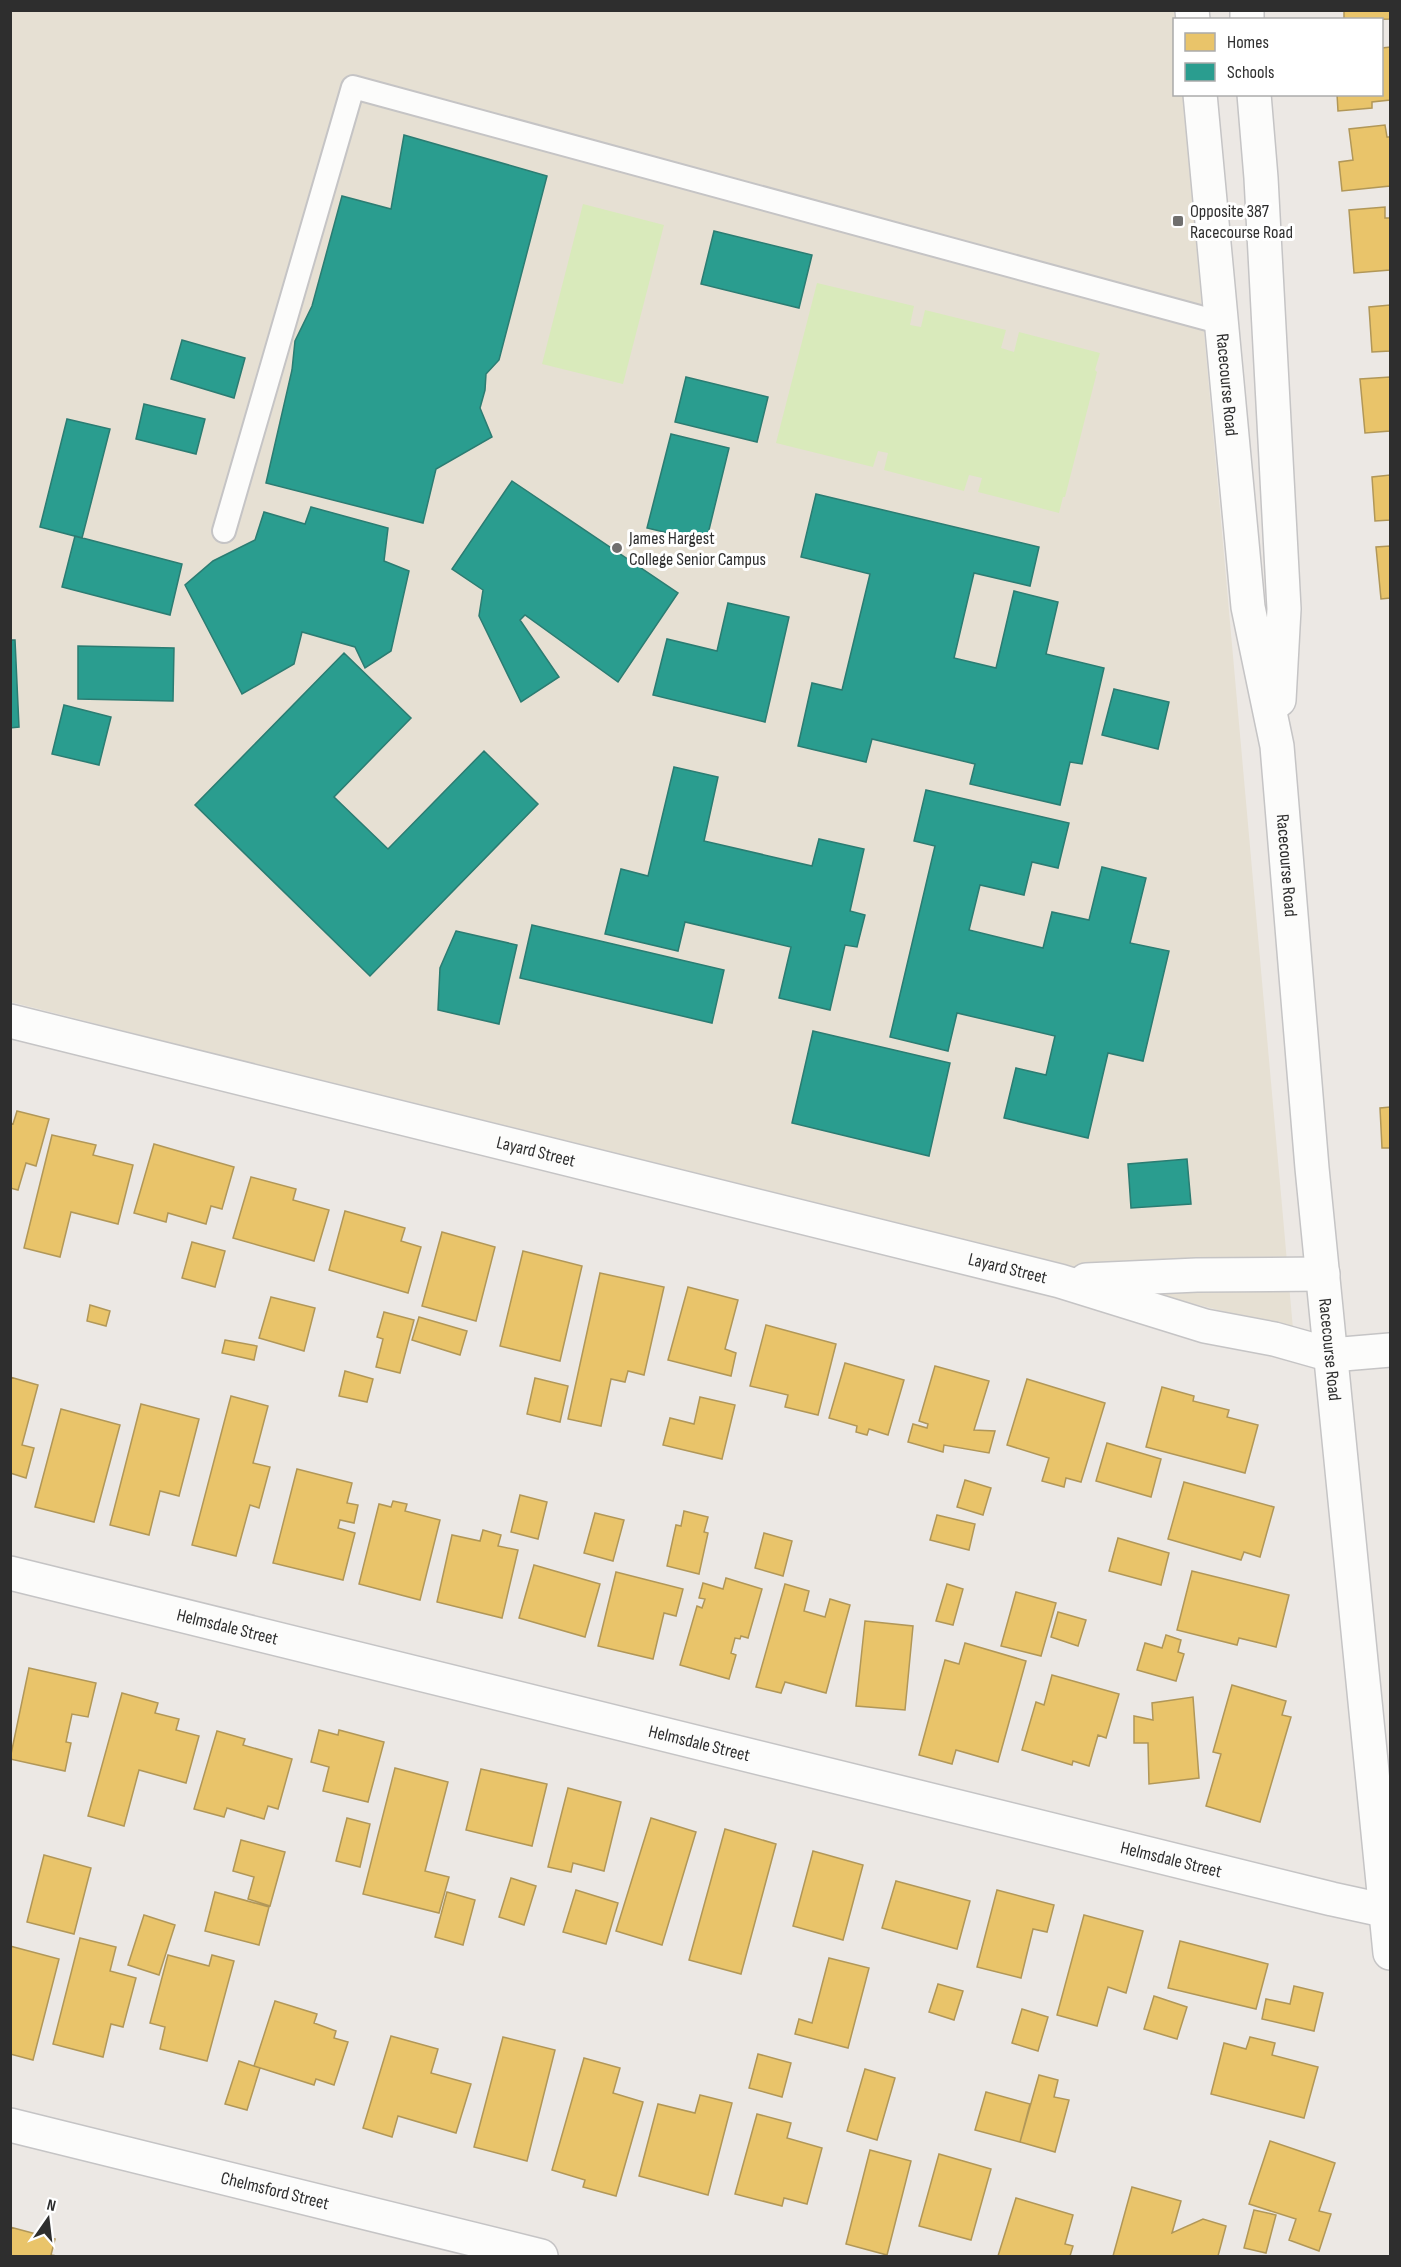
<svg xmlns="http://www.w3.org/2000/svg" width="1401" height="2267" viewBox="0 0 1401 2267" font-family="'Sofia Sans Condensed',sans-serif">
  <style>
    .education { fill: #e6e0d3 }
    .pitch { fill: #d9eabb }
    .homes { fill: #e9c46a; stroke: #b19758; stroke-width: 1.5 }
    .schools { fill: #2a9d8f; stroke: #2b7c72; stroke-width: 1.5 }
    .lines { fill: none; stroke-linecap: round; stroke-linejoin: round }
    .lane-casing { stroke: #c5c4c5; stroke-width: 26 }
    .street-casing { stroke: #c5c4c5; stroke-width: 36 }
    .secondary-casing { stroke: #c5c4c5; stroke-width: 36 }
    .lane { stroke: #fcfcfb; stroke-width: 22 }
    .street { stroke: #fcfcfb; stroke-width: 33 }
    .secondary { stroke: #fcfcfb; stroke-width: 33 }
    .poi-dot { fill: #706f6e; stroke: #fff; stroke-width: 2 }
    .labels { text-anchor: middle; stroke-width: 6; stroke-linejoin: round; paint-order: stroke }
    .poi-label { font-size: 18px; fill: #2e2e2e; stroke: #fff; text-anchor: start }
    .street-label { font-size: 18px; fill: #2e2e2e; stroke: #fff }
  </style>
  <rect width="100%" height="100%" fill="#ece8e4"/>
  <path class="education" d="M 10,11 L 1175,11 L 1174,94 L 1183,95 L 1293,1329 L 11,1002 Z"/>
  <path class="pitch" d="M 583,204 L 664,225 L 623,384 L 542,364 Z
    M 817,283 L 914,306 L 910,325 L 921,327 L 925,310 L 1006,330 L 1001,348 L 1014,352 L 1019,332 L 1100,353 L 1095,370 L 1097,372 L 1065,497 L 1063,497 L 1059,513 L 978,492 L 982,478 L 969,475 L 964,491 L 884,470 L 888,453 L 878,451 L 873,467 L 776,443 Z"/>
  <path class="homes" d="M 1344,10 L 1390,10 L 1390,19 L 1344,20 Z
    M 1390,47 L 1390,100 L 1372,102 L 1372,108 L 1338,111 L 1337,94 L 1382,94 L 1382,48 Z
    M 1385,125 L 1387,137 L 1390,137 L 1390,186 L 1342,191 L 1339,162 L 1353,160 L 1349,129 Z
    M 1385,207 L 1385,218 L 1390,218 L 1390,270 L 1354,273 L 1349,210 Z
    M 1390,305 L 1390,351 L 1372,352 L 1369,307 Z
    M 1390,377 L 1390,431 L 1365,433 L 1360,379 Z
    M 1390,475 L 1390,520 L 1375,521 L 1372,477 Z
    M 1390,546 L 1390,598 L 1381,599 L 1376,547 Z
    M 1390,1107 L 1390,1148 L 1382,1148 L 1380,1108 Z
    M 17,1111 L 49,1119 L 36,1166 L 26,1163 L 18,1190 L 10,1188 L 10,1123 L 13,1124 Z
    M 52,1135 L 96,1145 L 93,1155 L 133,1165 L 118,1224 L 71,1212 L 60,1257 L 24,1248 Z
    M 154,1144 L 234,1167 L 222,1209 L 211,1206 L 206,1224 L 168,1213 L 166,1222 L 134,1213 Z
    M 251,1177 L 296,1189 L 293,1200 L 329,1210 L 314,1261 L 233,1238 Z
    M 345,1211 L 405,1228 L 401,1241 L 421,1247 L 408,1293 L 329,1270 Z
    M 442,1232 L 495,1247 L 476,1321 L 422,1306 Z
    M 192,1242 L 225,1251 L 215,1287 L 182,1278 Z
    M 523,1251 L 582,1266 L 560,1361 L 500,1346 Z
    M 600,1273 L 664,1287 L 644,1375 L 628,1371 L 625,1382 L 611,1379 L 601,1426 L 568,1419 Z
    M 688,1287 L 738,1300 L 725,1349 L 736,1353 L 731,1376 L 668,1360 Z
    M 271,1297 L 315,1308 L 304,1351 L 259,1338 Z
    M 90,1305 L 110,1311 L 106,1326 L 87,1321 Z
    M 384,1312 L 414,1320 L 400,1373 L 376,1367 L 383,1339 L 377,1337 Z
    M 419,1317 L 467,1331 L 460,1355 L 412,1340 Z
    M 766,1325 L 836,1344 L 818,1415 L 785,1407 L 788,1395 L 750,1386 Z
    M 225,1340 L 257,1346 L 254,1360 L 222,1353 Z
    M 845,1363 L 904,1380 L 888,1435 L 869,1429 L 867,1435 L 856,1432 L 857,1426 L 829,1418 Z
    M 935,1366 L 989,1381 L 974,1430 L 995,1431 L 989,1453 L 944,1445 L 943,1452 L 908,1442 L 913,1424 L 927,1428 L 928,1424 L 919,1421 Z
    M 345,1371 L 373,1379 L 367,1402 L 339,1396 Z
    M 10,1377 L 38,1385 L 22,1445 L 34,1448 L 26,1478 L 10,1473 Z
    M 535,1378 L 568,1386 L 560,1422 L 527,1414 Z
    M 1027,1379 L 1105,1403 L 1081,1482 L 1066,1478 L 1064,1487 L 1042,1481 L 1049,1458 L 1007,1445 Z
    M 1162,1387 L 1194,1396 L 1193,1401 L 1229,1410 L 1227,1417 L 1258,1425 L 1245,1473 L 1146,1447 Z
    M 231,1396 L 268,1406 L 253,1463 L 270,1467 L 259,1508 L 250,1505 L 236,1556 L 192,1545 Z
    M 700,1397 L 735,1405 L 722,1459 L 663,1445 L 670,1418 L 694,1424 Z
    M 141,1404 L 199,1419 L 179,1496 L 160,1491 L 149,1535 L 110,1525 Z
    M 61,1409 L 120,1425 L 94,1522 L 35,1507 Z
    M 1107,1443 L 1161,1459 L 1151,1497 L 1096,1481 Z
    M 297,1469 L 352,1483 L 347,1503 L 358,1505 L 354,1523 L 340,1520 L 338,1528 L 355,1533 L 343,1580 L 273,1563 Z
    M 965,1480 L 991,1488 L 983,1515 L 957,1507 Z
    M 1184,1482 L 1274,1507 L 1260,1557 L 1244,1552 L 1241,1560 L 1168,1539 Z
    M 520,1495 L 547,1502 L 538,1539 L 511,1532 Z
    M 393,1501 L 407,1504 L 405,1511 L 440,1520 L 420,1600 L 359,1584 L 379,1504 L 391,1507 Z
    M 684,1511 L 708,1517 L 704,1532 L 708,1533 L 699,1574 L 667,1566 L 676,1525 L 681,1526 Z
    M 595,1513 L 624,1520 L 613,1561 L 584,1553 Z
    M 937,1515 L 975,1524 L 969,1550 L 930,1540 Z
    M 483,1530 L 501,1535 L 498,1546 L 518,1550 L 502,1618 L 437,1602 L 452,1535 L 480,1541 Z
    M 764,1533 L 792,1541 L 783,1576 L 755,1568 Z
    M 1118,1538 L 1169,1553 L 1161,1585 L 1109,1571 Z
    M 534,1565 L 600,1584 L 585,1637 L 519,1618 Z
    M 1192,1571 L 1289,1595 L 1276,1647 L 1239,1638 L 1237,1645 L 1177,1630 Z
    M 616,1572 L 683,1589 L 676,1616 L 664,1613 L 653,1659 L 598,1646 Z
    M 726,1578 L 762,1589 L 748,1638 L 741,1636 L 740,1639 L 735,1638 L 731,1653 L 736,1655 L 729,1679 L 680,1665 L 697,1606 L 702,1608 L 705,1599 L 699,1598 L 703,1583 L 723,1589 Z
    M 785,1584 L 809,1591 L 804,1611 L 825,1617 L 830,1599 L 850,1605 L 826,1693 L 785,1682 L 781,1693 L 756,1687 Z
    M 947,1584 L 963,1589 L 953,1625 L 936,1621 Z
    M 1016,1592 L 1056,1603 L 1041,1656 L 1001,1646 Z
    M 1058,1612 L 1086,1620 L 1078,1646 L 1051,1637 Z
    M 865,1621 L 913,1626 L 905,1710 L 856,1706 Z
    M 1166,1635 L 1181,1640 L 1178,1652 L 1184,1654 L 1176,1681 L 1137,1670 L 1145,1643 L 1162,1648 Z
    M 965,1643 L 1026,1661 L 998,1762 L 956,1750 L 952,1764 L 919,1755 L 945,1660 L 959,1664 Z
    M 29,1668 L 96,1683 L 88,1717 L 72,1714 L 66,1742 L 71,1743 L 65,1771 L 10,1759 Z
    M 1052,1675 L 1119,1694 L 1106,1738 L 1098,1735 L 1089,1766 L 1073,1761 L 1072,1765 L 1022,1750 L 1036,1702 L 1044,1705 Z
    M 1232,1685 L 1286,1701 L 1282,1715 L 1291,1717 L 1260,1822 L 1206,1806 L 1221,1754 L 1213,1752 Z
    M 122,1693 L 158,1703 L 155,1713 L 179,1719 L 176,1730 L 199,1736 L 186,1783 L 139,1770 L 124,1826 L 88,1816 Z
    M 1193,1697 L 1199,1778 L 1149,1784 L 1148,1743 L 1134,1743 L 1134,1716 L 1153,1720 L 1152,1703 Z
    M 319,1730 L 338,1735 L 339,1730 L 384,1742 L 368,1802 L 323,1791 L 329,1767 L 311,1762 Z
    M 217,1731 L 245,1739 L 243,1745 L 292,1759 L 278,1809 L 268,1806 L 264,1819 L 227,1808 L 224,1817 L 194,1809 Z
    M 395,1768 L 448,1782 L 425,1871 L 449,1877 L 439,1913 L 363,1894 Z
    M 481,1769 L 547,1784 L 532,1846 L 466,1830 Z
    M 568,1788 L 621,1802 L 604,1871 L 573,1863 L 571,1872 L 548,1867 Z
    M 347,1818 L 370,1824 L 360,1867 L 336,1861 Z
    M 651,1818 L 696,1832 L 662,1945 L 616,1931 Z
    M 725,1829 L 776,1844 L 741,1974 L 689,1960 Z
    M 241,1840 L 285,1852 L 270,1906 L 248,1899 L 254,1877 L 233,1871 Z
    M 813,1851 L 863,1865 L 843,1940 L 793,1926 Z
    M 44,1855 L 91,1868 L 74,1934 L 27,1922 Z
    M 511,1878 L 536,1886 L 524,1925 L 499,1917 Z
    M 896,1881 L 970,1901 L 957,1949 L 882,1928 Z
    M 576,1890 L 618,1903 L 606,1944 L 563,1932 Z
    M 997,1890 L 1054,1905 L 1047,1932 L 1033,1929 L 1021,1978 L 977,1967 Z
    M 215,1892 L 269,1907 L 259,1945 L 205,1931 Z
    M 447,1892 L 475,1900 L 463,1945 L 435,1937 Z
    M 144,1915 L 175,1925 L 159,1975 L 128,1965 Z
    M 1084,1915 L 1143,1931 L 1126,1993 L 1108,1987 L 1097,2026 L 1057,2015 Z
    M 80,1938 L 116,1947 L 110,1971 L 136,1978 L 123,2027 L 111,2024 L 103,2057 L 53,2044 Z
    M 1180,1941 L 1268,1964 L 1256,2009 L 1168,1988 Z
    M 10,1946 L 59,1959 L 33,2060 L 10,2054 Z
    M 168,1955 L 209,1966 L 212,1955 L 234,1961 L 207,2061 L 160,2049 L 165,2027 L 150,2023 Z
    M 829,1958 L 869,1968 L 848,2048 L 795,2034 L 799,2019 L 812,2023 Z
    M 938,1984 L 963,1991 L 954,2020 L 929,2012 Z
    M 1294,1986 L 1323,1993 L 1314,2031 L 1262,2019 L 1266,1999 L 1290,2004 Z
    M 1154,1996 L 1187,2007 L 1177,2039 L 1144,2029 Z
    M 275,2001 L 317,2014 L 314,2023 L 336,2031 L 334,2038 L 348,2042 L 334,2085 L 316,2079 L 314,2085 L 254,2066 Z
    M 1022,2009 L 1048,2017 L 1038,2051 L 1012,2043 Z
    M 391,2036 L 438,2049 L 431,2073 L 471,2084 L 456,2133 L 398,2116 L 392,2137 L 363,2128 Z
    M 503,2037 L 555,2050 L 527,2161 L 474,2147 Z
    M 1250,2037 L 1275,2043 L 1272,2055 L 1318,2067 L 1304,2118 L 1211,2094 L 1224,2043 L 1246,2049 Z
    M 758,2054 L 791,2063 L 782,2097 L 749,2088 Z
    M 584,2058 L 620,2068 L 613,2093 L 643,2102 L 616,2196 L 583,2187 L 585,2180 L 552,2170 Z
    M 239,2061 L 260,2068 L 247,2110 L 225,2104 Z
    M 865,2069 L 895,2078 L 877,2140 L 847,2131 Z
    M 1039,2075 L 1058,2080 L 1054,2097 L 1069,2100 L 1055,2152 L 1020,2142 Z
    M 986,2092 L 1030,2104 L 1020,2142 L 975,2130 Z
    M 700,2095 L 732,2103 L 708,2195 L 639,2176 L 658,2104 L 695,2113 Z
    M 757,2114 L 791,2123 L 787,2138 L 822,2148 L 807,2204 L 784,2198 L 782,2206 L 735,2194 Z
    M 1270,2141 L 1335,2163 L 1319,2211 L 1331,2214 L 1319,2251 L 1289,2240 L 1296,2219 L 1249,2204 Z
    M 870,2150 L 911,2161 L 887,2255 L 846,2244 Z
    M 939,2154 L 991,2169 L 971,2240 L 919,2226 Z
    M 1132,2187 L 1181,2201 L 1172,2233 L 1203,2219 L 1226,2226 L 1218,2256 L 1113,2256 Z
    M 1016,2198 L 1073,2215 L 1065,2244 L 1073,2246 L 1070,2256 L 998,2256 Z
    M 1254,2210 L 1276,2215 L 1266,2253 L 1244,2248 Z
    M 10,2227 L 55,2239 L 51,2255 L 57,2256 L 10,2256 Z"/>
  <path class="schools" d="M 404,135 L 547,176 L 499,360 L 486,374 L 485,390 L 480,408 L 492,437 L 436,469 L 423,523 L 266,483 L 292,370 L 295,341 L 312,306 L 342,196 L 391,209 Z
    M 714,231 L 812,255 L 799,308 L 701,284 Z
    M 182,340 L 245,358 L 234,398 L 171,379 Z
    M 686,377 L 768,397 L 757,442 L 675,422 Z
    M 144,404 L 205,419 L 196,454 L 136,439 Z
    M 67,419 L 110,429 L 82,538 L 40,527 Z
    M 671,434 L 729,448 L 706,542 L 647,528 Z
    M 512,481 L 678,593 L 618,682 L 525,615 L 520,620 L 559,677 L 521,702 L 479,616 L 483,590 L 452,569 Z
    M 816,494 L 1039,547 L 1030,586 L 974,573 L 954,658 L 996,668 L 1014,591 L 1058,602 L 1046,654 L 1104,668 L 1082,764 L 1070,762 L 1060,805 L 970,784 L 975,764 L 872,739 L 866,762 L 798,746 L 812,683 L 842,690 L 870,574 L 801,557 Z
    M 311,507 L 388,528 L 384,561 L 409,571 L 391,651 L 365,668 L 355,647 L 302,632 L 294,664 L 242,694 L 185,585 L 213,561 L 255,540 L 264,512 L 305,524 Z
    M 75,536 L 182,564 L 170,615 L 62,587 Z
    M 728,603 L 789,617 L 765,722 L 653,695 L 667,639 L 717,651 Z
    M 10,640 L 15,640 L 19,727 L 10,728 Z
    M 78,646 L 174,648 L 173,701 L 78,699 Z
    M 344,653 L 411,718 L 334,797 L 388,849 L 484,751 L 538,804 L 370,976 L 195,805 Z
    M 1114,689 L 1169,702 L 1158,749 L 1102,735 Z
    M 64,705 L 111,717 L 99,765 L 52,754 Z
    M 674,767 L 718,777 L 704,841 L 812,866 L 819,839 L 864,849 L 850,911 L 865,915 L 857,947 L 845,945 L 830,1010 L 779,998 L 791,947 L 685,922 L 678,951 L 605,934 L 621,869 L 648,876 Z
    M 926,790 L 1069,823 L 1058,868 L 1032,862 L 1024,895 L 980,885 L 969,930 L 1043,948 L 1052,912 L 1089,920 L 1102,867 L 1146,878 L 1130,943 L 1169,951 L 1143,1061 L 1108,1053 L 1088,1138 L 1004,1118 L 1016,1068 L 1046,1075 L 1055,1036 L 957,1013 L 948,1051 L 890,1037 L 935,846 L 914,841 Z
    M 532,925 L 724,970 L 712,1023 L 520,978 Z
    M 456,931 L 517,945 L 499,1024 L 438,1010 L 440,968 Z
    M 813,1031 L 950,1063 L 929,1156 L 792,1123 Z
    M 1187,1159 L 1191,1204 L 1131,1208 L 1128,1164 Z"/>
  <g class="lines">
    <g class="lane-casing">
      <path id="lane" d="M 224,531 L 353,87 L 1222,323"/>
    </g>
    <g class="street-casing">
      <g id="street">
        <path d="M 1331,1355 L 1390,1350"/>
        <path id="s1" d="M 10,1573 L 1332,1899 L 1387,1911"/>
        <path id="s2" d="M 10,2125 L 541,2256"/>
      </g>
    </g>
    <g class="secondary-casing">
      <g id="secondary">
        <path d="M 1192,10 L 1193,20"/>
        <path d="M 1247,10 L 1247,20"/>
        <path id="s3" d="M 1200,94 L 1248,607 L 1277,746 L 1312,1168 L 1390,1953"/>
        <path d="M 1254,94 L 1261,178 L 1284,609 L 1279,700"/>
        <path id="s4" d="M 10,1021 L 1060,1281 L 1205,1326 L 1274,1339 L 1331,1355"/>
        <path d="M 1086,1280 L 1197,1275 L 1323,1274"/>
      </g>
    </g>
    <use href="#lane" class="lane"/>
    <use href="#street" class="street"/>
    <use href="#secondary" class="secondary"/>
  </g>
  <g class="poi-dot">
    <rect x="1172" y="215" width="12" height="12" rx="3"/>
    <circle cx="617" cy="548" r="6"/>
  </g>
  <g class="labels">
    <g class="poi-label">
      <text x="1190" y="217">Opposite 387<tspan x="1190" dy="21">Racecourse Road</tspan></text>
      <text x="629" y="544">James Hargest<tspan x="629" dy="21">College Senior Campus</tspan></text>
    </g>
    <g class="street-label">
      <text dy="6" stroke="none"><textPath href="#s3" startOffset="292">Racecourse Road</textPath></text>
      <text dy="6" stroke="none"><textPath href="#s3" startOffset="777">Racecourse Road</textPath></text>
      <text dy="6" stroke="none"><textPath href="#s4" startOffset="542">Layard Street</textPath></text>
      <text dy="6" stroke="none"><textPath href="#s4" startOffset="1028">Layard Street</textPath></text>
      <text dy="6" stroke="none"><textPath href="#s3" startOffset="1263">Racecourse Road</textPath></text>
      <text dy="6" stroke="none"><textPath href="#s1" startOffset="224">Helmsdale Street</textPath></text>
      <text dy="6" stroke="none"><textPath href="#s1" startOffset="710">Helmsdale Street</textPath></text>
      <text dy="6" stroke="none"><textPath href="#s1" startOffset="1196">Helmsdale Street</textPath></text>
      <text dy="6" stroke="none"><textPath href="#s2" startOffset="273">Chelmsford Street</textPath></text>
    </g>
  </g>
  <rect width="1401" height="2267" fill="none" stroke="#2e2e2e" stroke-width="24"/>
  <rect x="1173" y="18" width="210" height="78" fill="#ffffff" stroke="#ababab" stroke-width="1.5"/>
  <rect x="1185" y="33" width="30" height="18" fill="#e9c46a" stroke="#ababab" stroke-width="1.5"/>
  <text x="1227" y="48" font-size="18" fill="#2e2e2e">Homes</text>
  <rect x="1185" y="63" width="30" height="18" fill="#2a9d8f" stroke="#ababab" stroke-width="1.5"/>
  <text x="1227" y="78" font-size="18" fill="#2e2e2e">Schools</text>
  <g transform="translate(48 2219) rotate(14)" stroke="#ffffff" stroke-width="4.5" paint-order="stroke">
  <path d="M0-4.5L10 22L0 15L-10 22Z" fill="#2e2e2e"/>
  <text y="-9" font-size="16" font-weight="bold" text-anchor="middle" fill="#2e2e2e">N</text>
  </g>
</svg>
